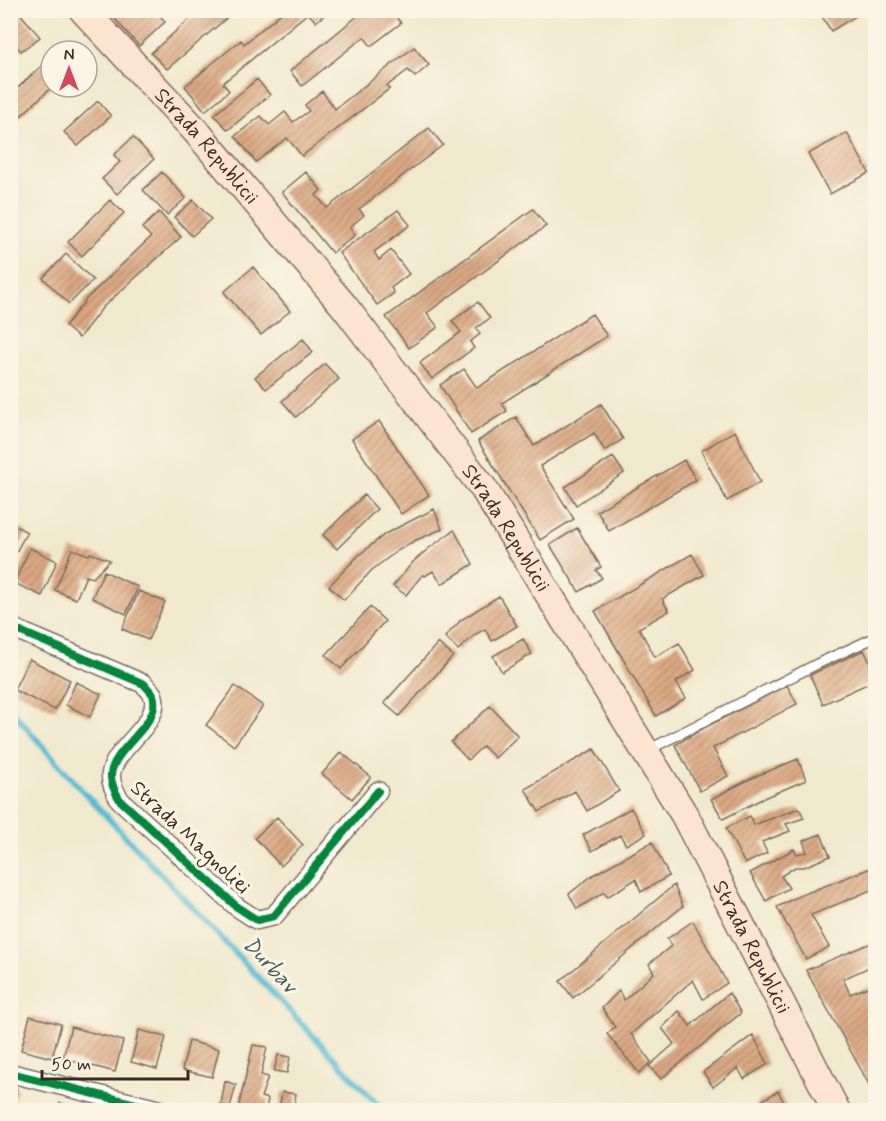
<svg xmlns="http://www.w3.org/2000/svg" width="886" height="1121" viewBox="0 0 886 1121" font-family="Mynerve,sans-serif">
  <style>
    .lines { fill: none; stroke-linecap: round; stroke-linejoin: round }
    .stream { stroke: #54bbd2; stroke-width: 6 }
    .building { fill: url(#building-hatch) }
    .lane-casing { stroke: #7b6d5c; stroke-width: 12 }
    .street-casing { stroke: #7b6d5c; stroke-width: 21 }
    .secondary-casing { stroke: #7b6d5c; stroke-width: 30 }
    .lane { stroke: #fff; stroke-width: 9 }
    .street { stroke: #fff; stroke-width: 18 }
    .secondary { stroke: #fde4d0; stroke-width: 27 }
    .cycleway-casing { stroke: #fcf5e5; stroke-width: 11 }
    .cycleway { stroke: #00873e; stroke-width: 8 }
    .labels { text-anchor: middle; stroke-width: 6; stroke-linejoin: round; paint-order: stroke }
    .street-label { font-size: 21px; fill: #3b2a1e; stroke: #fcf5e5 }
    .water-label { font-size: 22px; font-style: italic; fill: #445d5d; stroke: #fcf5e5 }
  </style>
  <defs>
    <pattern id="building-hatch" width="6" height="6" patternUnits="userSpaceOnUse" patternTransform="scale(1.5)"><rect width="6" height="6" fill="#dba983"/><path d="M-1 1l2-2M0 6l6-6M5 7l2-2" fill="none" stroke="#b38a6b"/></pattern>
  </defs>
  <rect width="100%" height="100%" fill="#fcf5e5"/>
  <filter id="ink" filterUnits="userSpaceOnUse"><feTurbulence type="fractalNoise" baseFrequency=".0167" numOctaves="2"/><feDisplacementMap in="SourceGraphic" scale="12" xChannelSelector="R" yChannelSelector="G"/><feConvolveMatrix kernelMatrix="1 2 1 2 8 2 1 2 1" color-interpolation-filters="sRGB"/></filter>
  <filter id="wash" filterUnits="userSpaceOnUse"><feTurbulence type="fractalNoise" baseFrequency=".008" numOctaves="4" result="noise"/><feDisplacementMap in="SourceGraphic" scale="24" xChannelSelector="R" yChannelSelector="G"/><feGaussianBlur stdDeviation="1.35" result="paint"/><feColorMatrix in="noise" values="0 0 0 0 0 0 0 0 0 0 0 0 0 0 0 0 0 1.4 0 .05"/><feComposite in="paint" operator="in"/></filter>
  <g filter="url(#wash)">
    <rect width="100%" height="100%" fill="#f1e9ce"/>
    <g class="lines">
      <path class="stream" d="M 10,709 L 77,785 L 383,1110"/>
    </g>
    <g id="blocks">
      <path class="building" d="M 10,10 L 17,10 L 40,37 L 21,51 L 10,39 Z
        M 107,10 L 156,10 L 165,22 L 139,46 Z
        M 200,10 L 236,10 L 167,69 L 151,53 Z
        M 285,10 L 330,10 L 316,22 L 308,13 L 223,83 L 229,91 L 205,111 L 185,86 L 241,40 L 244,44 Z
        M 365,10 L 391,10 L 401,23 L 371,46 L 364,37 L 302,86 L 290,71 Z
        M 828,10 L 866,10 L 831,31 L 821,15 Z
        M 414,47 L 429,65 L 415,77 L 408,70 L 387,86 L 389,89 L 302,156 L 287,138 L 256,162 L 235,136 L 261,116 L 269,125 L 285,112 L 293,122 L 309,111 L 305,105 L 322,91 L 335,109 Z
        M 51,57 L 51,88 L 10,126 L 10,95 Z
        M 257,79 L 270,95 L 228,130 L 214,115 Z
        M 98,101 L 111,116 L 78,146 L 64,132 Z
        M 429,128 L 443,145 L 359,209 L 364,215 L 350,227 L 355,235 L 332,253 L 282,192 L 306,172 L 321,190 L 316,195 L 327,208 Z
        M 847,133 L 869,173 L 830,194 L 808,154 Z
        M 133,137 L 154,159 L 117,194 L 102,179 L 120,162 L 114,155 Z
        M 162,172 L 186,198 L 167,215 L 143,190 Z
        M 110,200 L 124,213 L 82,256 L 68,242 Z
        M 193,200 L 211,219 L 192,236 L 174,217 Z
        M 533,209 L 546,226 L 427,313 L 438,327 L 409,348 L 386,317 Z
        M 398,210 L 410,225 L 374,252 L 379,260 L 391,250 L 409,274 L 391,288 L 394,293 L 377,305 L 339,253 Z
        M 159,212 L 181,237 L 103,307 L 79,338 L 65,326 L 87,298 L 151,237 L 142,228 Z
        M 66,254 L 93,280 L 69,304 L 43,278 Z
        M 253,267 L 290,311 L 261,335 L 224,292 Z
        M 478,302 L 490,318 L 476,328 L 480,334 L 470,342 L 474,348 L 432,379 L 420,363 L 461,332 L 452,321 Z
        M 592,314 L 607,336 L 502,403 L 507,411 L 471,434 L 440,385 L 464,369 L 477,388 Z
        M 303,339 L 313,352 L 266,389 L 255,377 Z
        M 325,364 L 339,379 L 296,417 L 282,401 Z
        M 601,404 L 623,439 L 605,451 L 594,433 L 540,466 L 574,519 L 540,540 L 478,441 L 516,417 L 534,446 Z
        M 379,421 L 429,495 L 401,514 L 352,439 Z
        M 735,431 L 760,482 L 727,501 L 701,451 Z
        M 613,457 L 624,473 L 576,505 L 565,487 Z
        M 684,460 L 696,480 L 609,531 L 597,511 Z
        M 364,495 L 377,509 L 337,549 L 323,535 Z
        M 434,509 L 442,529 L 414,541 L 397,551 L 372,570 L 344,600 L 329,586 L 358,556 L 385,534 Z
        M 10,523 L 27,532 L 10,563 Z
        M 577,528 L 601,567 L 596,570 L 602,578 L 579,592 L 550,545 Z
        M 454,530 L 473,564 L 442,584 L 433,571 L 425,576 L 423,574 L 406,595 L 393,586 L 413,562 L 428,549 Z
        M 30,548 L 57,561 L 42,596 L 14,583 Z
        M 72,549 L 89,555 L 90,553 L 110,560 L 93,578 L 86,576 L 76,599 L 55,590 Z
        M 692,554 L 704,575 L 662,599 L 669,611 L 639,628 L 655,657 L 679,643 L 695,670 L 676,682 L 686,698 L 656,716 L 595,611 Z
        M 104,571 L 138,587 L 126,614 L 92,598 Z
        M 139,591 L 165,602 L 148,640 L 122,629 Z
        M 499,596 L 517,626 L 492,641 L 485,629 L 476,634 L 458,650 L 445,637 L 461,620 Z
        M 370,607 L 385,621 L 341,669 L 326,655 Z
        M 523,639 L 532,654 L 502,672 L 493,656 Z
        M 438,643 L 453,656 L 399,716 L 384,703 Z
        M 864,650 L 876,675 L 876,680 L 823,704 L 810,675 Z
        M 29,659 L 70,680 L 55,710 L 14,690 Z
        M 76,682 L 101,694 L 90,717 L 66,705 Z
        M 787,685 L 797,704 L 713,748 L 728,776 L 700,791 L 675,745 L 702,729 Z
        M 235,686 L 263,706 L 234,746 L 206,725 Z
        M 490,706 L 518,736 L 495,758 L 483,746 L 468,760 L 451,742 Z
        M 594,749 L 619,791 L 587,811 L 575,791 L 539,812 L 525,789 Z
        M 341,752 L 371,777 L 352,799 L 322,774 Z
        M 798,759 L 806,780 L 766,797 L 723,819 L 711,799 L 754,777 Z
        M 631,808 L 646,834 L 626,845 L 620,835 L 592,851 L 583,835 Z
        M 799,808 L 804,818 L 786,824 L 790,831 L 762,842 L 767,853 L 745,864 L 726,828 L 750,816 L 754,825 Z
        M 277,817 L 303,845 L 281,866 L 255,838 Z
        M 821,834 L 830,856 L 804,867 L 795,867 L 781,876 L 789,888 L 766,901 L 750,873 L 794,849 L 797,854 L 807,852 L 803,841 Z
        M 652,842 L 669,876 L 641,892 L 636,879 L 607,897 L 604,892 L 577,909 L 569,894 L 593,875 Z
        M 876,866 L 876,888 L 811,915 L 829,947 L 806,959 L 777,907 L 799,896 Z
        M 674,885 L 683,906 L 573,998 L 560,981 Z
        M 693,921 L 727,983 L 703,999 L 693,980 L 631,1034 L 651,1062 L 639,1073 L 607,1034 L 615,1027 L 602,1008 L 619,991 L 624,1000 L 654,973 L 649,964 L 671,946 L 667,939 Z
        M 876,941 L 876,964 L 843,979 L 850,994 L 876,984 L 876,1097 L 806,970 Z
        M 729,993 L 741,1013 L 661,1079 L 649,1066 L 674,1044 L 662,1028 L 679,1011 L 690,1026 Z
        M 30,1016 L 61,1024 L 52,1058 L 21,1050 Z
        M 71,1027 L 123,1041 L 115,1072 L 63,1058 Z
        M 139,1030 L 166,1037 L 157,1069 L 131,1062 Z
        M 753,1035 L 768,1064 L 744,1079 L 738,1068 L 713,1087 L 703,1072 Z
        M 189,1041 L 219,1049 L 212,1077 L 182,1070 Z
        M 253,1045 L 267,1047 L 261,1075 L 268,1077 L 261,1097 L 268,1099 L 266,1110 L 238,1109 Z
        M 278,1055 L 290,1057 L 287,1073 L 274,1071 Z
        M 225,1081 L 236,1085 L 230,1107 L 221,1105 Z
        M 10,1087 L 17,1089 L 11,1110 L 10,1110 Z
        M 778,1091 L 788,1110 L 760,1110 L 756,1104 Z
        M 282,1092 L 296,1094 L 293,1110 L 279,1110 Z
        M 60,1103 L 88,1110 L 58,1110 Z"/>
    </g>
  </g>
  <g filter="url(#ink)">
    <use href="#blocks" fill-opacity="0" stroke="#7b6d5c" stroke-width="1.5"/>
    <g class="lines">
      <g class="lane-casing">
        <path id="lane" d="M 646,751 L 817,664 L 876,637"/>
      </g>
      <g class="street-casing">
        <path id="street" d="M 10,627 L 144,684 C 147,688 151,691 153,695 C 163,723 114,747 111,774 C 110,783 115,792 120,800 L 237,907 L 257,920 L 274,916 L 378,791
          M 10,1073 L 160,1110"/>
      </g>
      <g class="secondary-casing">
        <g id="secondary">
          <path id="s1" d="M 83,10 L 195,130 L 344,306 L 484,489 L 685,816 L 836,1110"/>
        </g>
      </g>
      <use href="#lane" class="lane"/>
      <use href="#street" class="street"/>
      <use href="#secondary" class="secondary"/>
      <g class="cycleway-casing">
        <path id="cycleway" d="M 10,627 L 144,684 C 147,688 151,691 153,695 C 163,723 114,747 111,774 C 110,783 115,792 120,800 L 237,907 L 257,920 L 274,916 L 378,791
          M 10,1073 L 160,1110"/>
      </g>
      <use href="#cycleway" class="cycleway"/>
    </g>
  </g>
  <g class="labels">
    <g class="street-label">
      <text dy="7" stroke="none"><textPath href="#s1" startOffset="184">Strada Republicii</textPath></text>
      <text dy="7" stroke="none"><textPath href="#s1" startOffset="670">Strada Republicii</textPath></text>
      <text transform="translate(191 837) rotate(43)" y="7">Strada Magnoliei</text>
      <text dy="7" stroke="none"><textPath href="#s1" startOffset="1156">Strada Republicii</textPath></text>
    </g>
    <g class="water-label">
      <text transform="translate(271 964) rotate(47)" y="8">Durbav</text>
    </g>
  </g>
  <rect width="886" height="1121" fill="none" stroke="#fcf5e5" stroke-width="36"/>
  <g transform="translate(69 69)"><circle r="28" fill="#fcf5e5" stroke="#afa495" stroke-width="1.5"/>
  <path d="M0-4.5L10 22L0 15L-10 22Z" fill="#d1495b"/>
  <text y="-9" font-size="16" font-weight="bold" text-anchor="middle" fill="#3b2a1e">N</text>
  </g>
  <path d="M42 1070v9h146v-9" fill="none" stroke="#3b2a1e" stroke-width="3"/>
  <text x="51" y="1070" font-size="18" fill="#3b2a1e" stroke="#fcf5e5" stroke-width="4.5" paint-order="stroke">50 m</text>
</svg>
